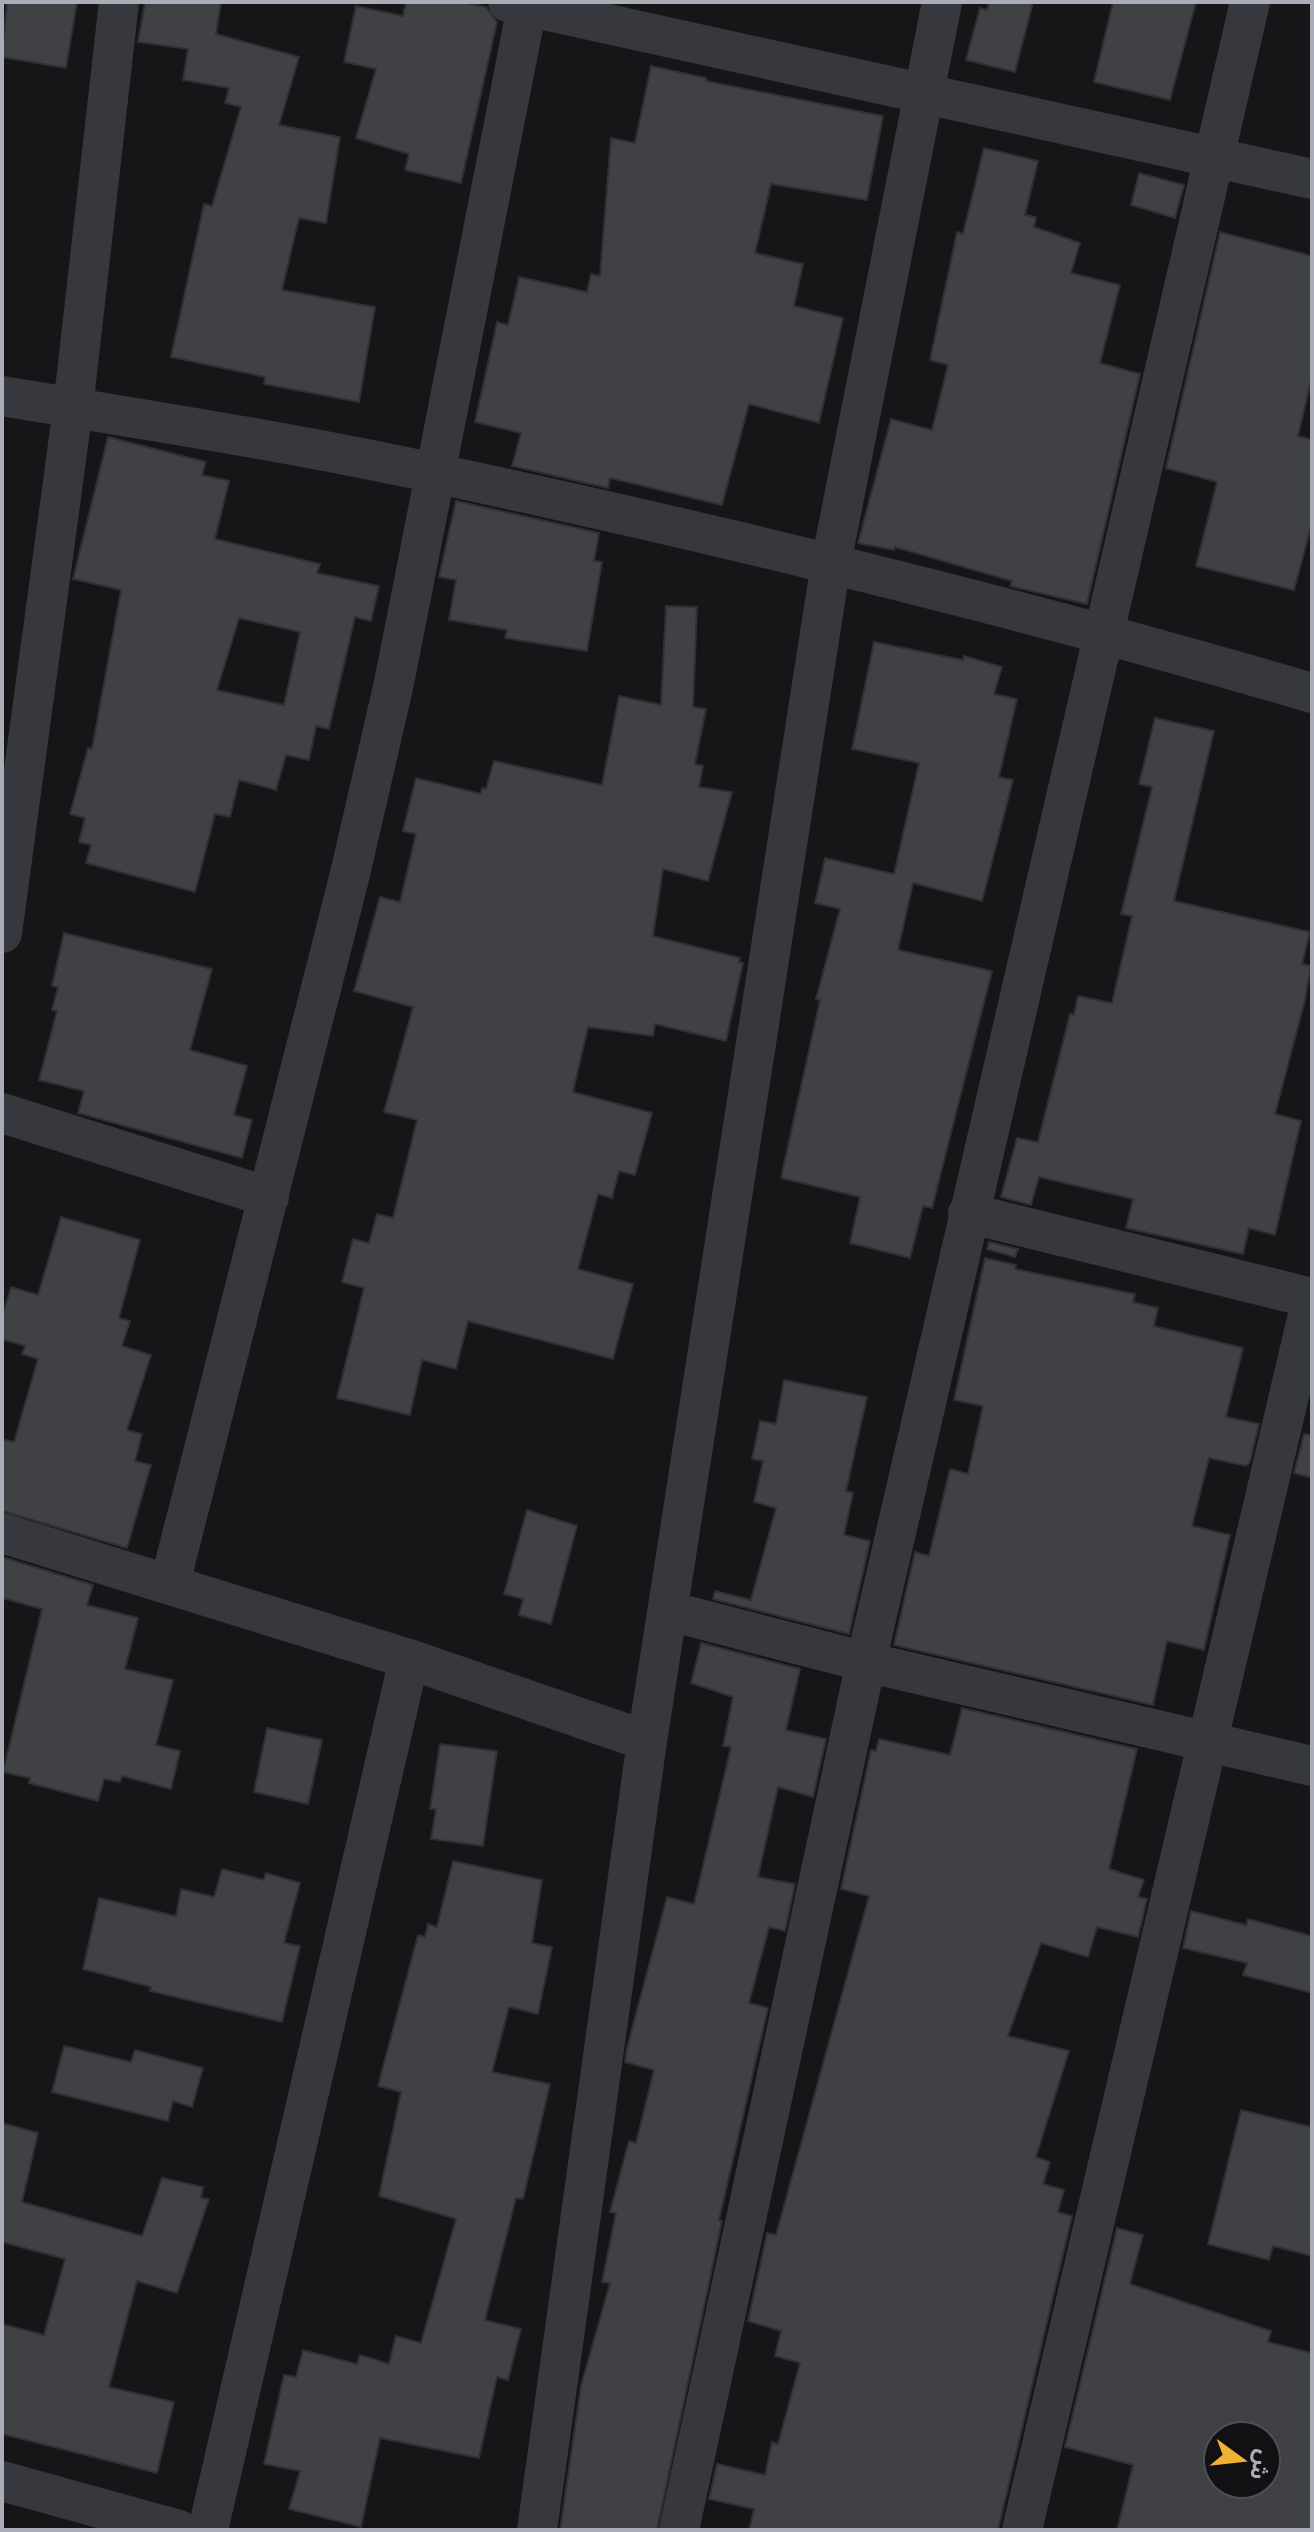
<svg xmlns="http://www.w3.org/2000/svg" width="1314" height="2532" viewBox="0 0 1314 2532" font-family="'Source Sans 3','Noto Sans Arabic',sans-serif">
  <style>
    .building { fill: #404145; stroke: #303034; stroke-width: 2; fill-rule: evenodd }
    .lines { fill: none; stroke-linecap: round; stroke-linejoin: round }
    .street { stroke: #37383d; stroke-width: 40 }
  </style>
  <rect width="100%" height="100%" fill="#161618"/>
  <path class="building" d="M 7,2 L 77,2 L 66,68 L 2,57 Z
    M 145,2 L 221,2 L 216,34 L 299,57 L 279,125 L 340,137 L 326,223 L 299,218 L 282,290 L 375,307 L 359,402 L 264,384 L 265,377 L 171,357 L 204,204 L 212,206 L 241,107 L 225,103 L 229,88 L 183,80 L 188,49 L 138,42 Z
    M 406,2 L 461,2 L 486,7 L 497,22 L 461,183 L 405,170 L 409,154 L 356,138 L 376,69 L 344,62 L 356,6 L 403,16 Z
    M 989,2 L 1033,2 L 1015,72 L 966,60 L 980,8 L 987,10 Z
    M 1113,2 L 1196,2 L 1170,100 L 1094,82 Z
    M 651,66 L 706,78 L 706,81 L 883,116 L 867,200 L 771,184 L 755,253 L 803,264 L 794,306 L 843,318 L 819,423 L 749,404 L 722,505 L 610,478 L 608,488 L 512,466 L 521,433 L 475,422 L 497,322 L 508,325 L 519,277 L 587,292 L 591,274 L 600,276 L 611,138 L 635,143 Z
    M 984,148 L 1038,161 L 1025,215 L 1036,217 L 1034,227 L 1080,243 L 1071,273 L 1120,285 L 1100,363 L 1140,374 L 1087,604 L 1010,586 L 1012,581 L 895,547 L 894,550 L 858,543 L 891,419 L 932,430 L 948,365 L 930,360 L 957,232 L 963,234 Z
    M 1139,173 L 1184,185 L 1175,218 L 1131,205 Z
    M 1220,232 L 1312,256 L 1312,377 L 1298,436 L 1312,440 L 1312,523 L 1294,590 L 1196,566 L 1217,482 L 1166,468 Z
    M 108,437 L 206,462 L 202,475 L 229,481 L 215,539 L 320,564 L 317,573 L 379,586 L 371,621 L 355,617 L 329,729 L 316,726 L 309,760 L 286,755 L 276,790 L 239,780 L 230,817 L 215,814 L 195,892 L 86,863 L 91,845 L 79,842 L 85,818 L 70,814 L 88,748 L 92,749 L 121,590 L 73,579 ZM 239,618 L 300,632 L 284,705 L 217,690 Z
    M 456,501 L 599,533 L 594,561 L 602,562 L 587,651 L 505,638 L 507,630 L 449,620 L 456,580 L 439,577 Z
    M 666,606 L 697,607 L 693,707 L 706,709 L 695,764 L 703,766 L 699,787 L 732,792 L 708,881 L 663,869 L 653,936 L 740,958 L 739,962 L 743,963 L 726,1041 L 655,1024 L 653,1036 L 588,1027 L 573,1092 L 652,1113 L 635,1175 L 619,1171 L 612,1198 L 598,1194 L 578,1269 L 633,1284 L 613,1359 L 468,1321 L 456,1369 L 422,1360 L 410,1415 L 337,1398 L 364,1288 L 342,1282 L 353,1239 L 369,1243 L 377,1214 L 393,1218 L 417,1120 L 384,1112 L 413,1007 L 354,991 L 380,897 L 400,902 L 416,834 L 403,831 L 416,778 L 481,794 L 482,788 L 486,789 L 494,761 L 602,785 L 619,696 L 661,705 Z
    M 874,642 L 963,660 L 964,656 L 1002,667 L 994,694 L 1017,699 L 999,777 L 1013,780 L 982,901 L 913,883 L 898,950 L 992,971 L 932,1208 L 923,1206 L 910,1258 L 850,1243 L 860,1197 L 781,1178 L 820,1000 L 816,999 L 840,909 L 815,903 L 825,858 L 894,874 L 919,763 L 852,749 Z
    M 1155,718 L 1214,731 L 1174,901 L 1310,932 L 1302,964 L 1311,966 L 1305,1000 L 1275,1114 L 1301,1121 L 1275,1235 L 1249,1228 L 1243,1254 L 1126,1228 L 1133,1199 L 1039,1177 L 1031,1205 L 1001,1197 L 1017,1138 L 1038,1142 L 1070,1014 L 1074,1015 L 1078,996 L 1112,1003 L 1132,916 L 1121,914 L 1152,787 L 1139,784 Z
    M 64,933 L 212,969 L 190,1050 L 247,1066 L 234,1115 L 252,1120 L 242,1158 L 78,1113 L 84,1091 L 39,1080 L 57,1011 L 52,1010 L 58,987 L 52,986 Z
    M 61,1217 L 140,1240 L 119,1318 L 130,1321 L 122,1346 L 151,1355 L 127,1430 L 142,1434 L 135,1461 L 151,1465 L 127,1548 L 2,1511 L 2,1439 L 14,1442 L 38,1359 L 22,1354 L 25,1346 L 2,1339 L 2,1317 L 11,1287 L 38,1295 Z
    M 989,1242 L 1018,1249 L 1015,1257 L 987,1249 Z
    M 985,1258 L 1016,1265 L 1015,1269 L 1135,1294 L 1133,1302 L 1158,1308 L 1154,1326 L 1243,1348 L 1226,1417 L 1259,1424 L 1250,1462 L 1246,1466 L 1209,1458 L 1192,1526 L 1230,1535 L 1204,1650 L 1167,1641 L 1153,1705 L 894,1645 L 915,1552 L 929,1556 L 950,1469 L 968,1474 L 983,1406 L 954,1400 Z
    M 784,1380 L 867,1397 L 846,1491 L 853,1493 L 844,1535 L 870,1541 L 849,1634 L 713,1599 L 715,1591 L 751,1600 L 776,1508 L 754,1502 L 763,1461 L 752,1459 L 760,1421 L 776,1424 Z
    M 1304,1434 L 1312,1435 L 1312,1478 L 1294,1473 Z
    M 527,1510 L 577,1526 L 551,1624 L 519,1615 L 523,1599 L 504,1594 Z
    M 2,1557 L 93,1585 L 87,1605 L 138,1618 L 125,1669 L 173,1680 L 156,1745 L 180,1751 L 171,1789 L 122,1776 L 120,1782 L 104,1779 L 98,1801 L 29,1783 L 30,1778 L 3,1772 L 42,1609 L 2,1598 Z
    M 701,1643 L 800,1669 L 786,1730 L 826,1739 L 813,1797 L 778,1787 L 758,1877 L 795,1884 L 785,1931 L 769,1927 L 749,2003 L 768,2008 L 719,2220 L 722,2221 L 657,2530 L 560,2530 L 581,2386 L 610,2283 L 602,2282 L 616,2213 L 610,2212 L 629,2141 L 636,2143 L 654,2070 L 625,2062 L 627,2048 L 667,1897 L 694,1904 L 731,1747 L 723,1746 L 733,1697 L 691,1683 Z
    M 962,1708 L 1137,1749 L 1109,1869 L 1144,1880 L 1138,1897 L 1147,1899 L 1138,1937 L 1097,1927 L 1088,1957 L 1041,1943 L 1008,2036 L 1069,2051 L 1036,2157 L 1050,2162 L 1043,2184 L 1064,2190 L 1058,2212 L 1072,2216 L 1002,2513 L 998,2530 L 749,2530 L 754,2509 L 709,2499 L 717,2464 L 765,2475 L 772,2442 L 778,2444 L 800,2363 L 775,2356 L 781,2331 L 748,2321 L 767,2233 L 776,2235 L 869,1896 L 841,1889 L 871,1750 L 876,1751 L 879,1739 L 950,1755 Z
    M 267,1728 L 322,1740 L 308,1804 L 254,1792 Z
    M 440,1744 L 497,1751 L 483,1846 L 431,1839 L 436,1809 L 430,1809 Z
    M 453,1861 L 542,1880 L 532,1943 L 552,1947 L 538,2014 L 509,2007 L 492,2072 L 550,2084 L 523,2199 L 516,2198 L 485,2320 L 521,2329 L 508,2380 L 497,2377 L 479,2458 L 380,2438 L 361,2527 L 289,2509 L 300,2471 L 264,2464 L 284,2375 L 296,2377 L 303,2350 L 357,2364 L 360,2355 L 389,2364 L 396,2336 L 421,2343 L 456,2219 L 379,2196 L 401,2092 L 378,2086 L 418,1935 L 425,1937 L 428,1924 L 437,1927 Z
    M 222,1869 L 264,1880 L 266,1873 L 300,1883 L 284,1943 L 300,1946 L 282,2022 L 150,1991 L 151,1987 L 83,1969 L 99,1898 L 176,1916 L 181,1889 L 214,1897 Z
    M 1191,1911 L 1246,1925 L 1248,1919 L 1312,1936 L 1312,1993 L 1243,1975 L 1247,1963 L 1183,1948 Z
    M 64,2046 L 131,2062 L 135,2050 L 203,2068 L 192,2107 L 173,2101 L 168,2121 L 52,2092 Z
    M 1241,2110 L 1312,2127 L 1312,2256 L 1273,2246 L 1269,2260 L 1208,2244 Z
    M 2,2123 L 38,2133 L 22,2202 L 142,2236 L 162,2178 L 203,2187 L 201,2198 L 209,2199 L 177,2293 L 137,2281 L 109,2387 L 174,2402 L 157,2473 L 2,2434 L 2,2324 L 44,2335 L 65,2259 L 2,2242 Z
    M 1117,2228 L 1143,2235 L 1130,2284 L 1271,2331 L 1268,2342 L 1312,2353 L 1312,2530 L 1117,2530 L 1133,2465 L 1065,2447 ZM 1218,2436 L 1266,2436 L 1266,2484 L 1218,2484 Z"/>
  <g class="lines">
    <path class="street" d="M 508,2 L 1312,179
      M 2,396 C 146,420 291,442 434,473 C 729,536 1022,608 1312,693
      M 2,933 L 73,408 L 119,2
      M 2,1113 L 269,1197
      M 968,1213 L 1312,1298 L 1022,2530
      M 2,1533 L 409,1659 L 647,1741
      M 170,1583 L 350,874 L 394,683 L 528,2
      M 669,1611 L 866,1662 L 1312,1766
      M 2,2481 L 179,2530
      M 208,2530 L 409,1659
      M 537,2530 L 647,1741 L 831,563 L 942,2
      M 679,2530 L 866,1662 L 1250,2"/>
  </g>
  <rect width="1314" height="2532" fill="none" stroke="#a8adb8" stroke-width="8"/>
  <g transform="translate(1242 2460) rotate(105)"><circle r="38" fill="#111113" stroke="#4d4f55" stroke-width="2"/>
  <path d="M0-6L14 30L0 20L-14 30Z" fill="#f2b134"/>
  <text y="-12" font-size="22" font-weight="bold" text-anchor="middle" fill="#a8adb8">ش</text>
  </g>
</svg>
